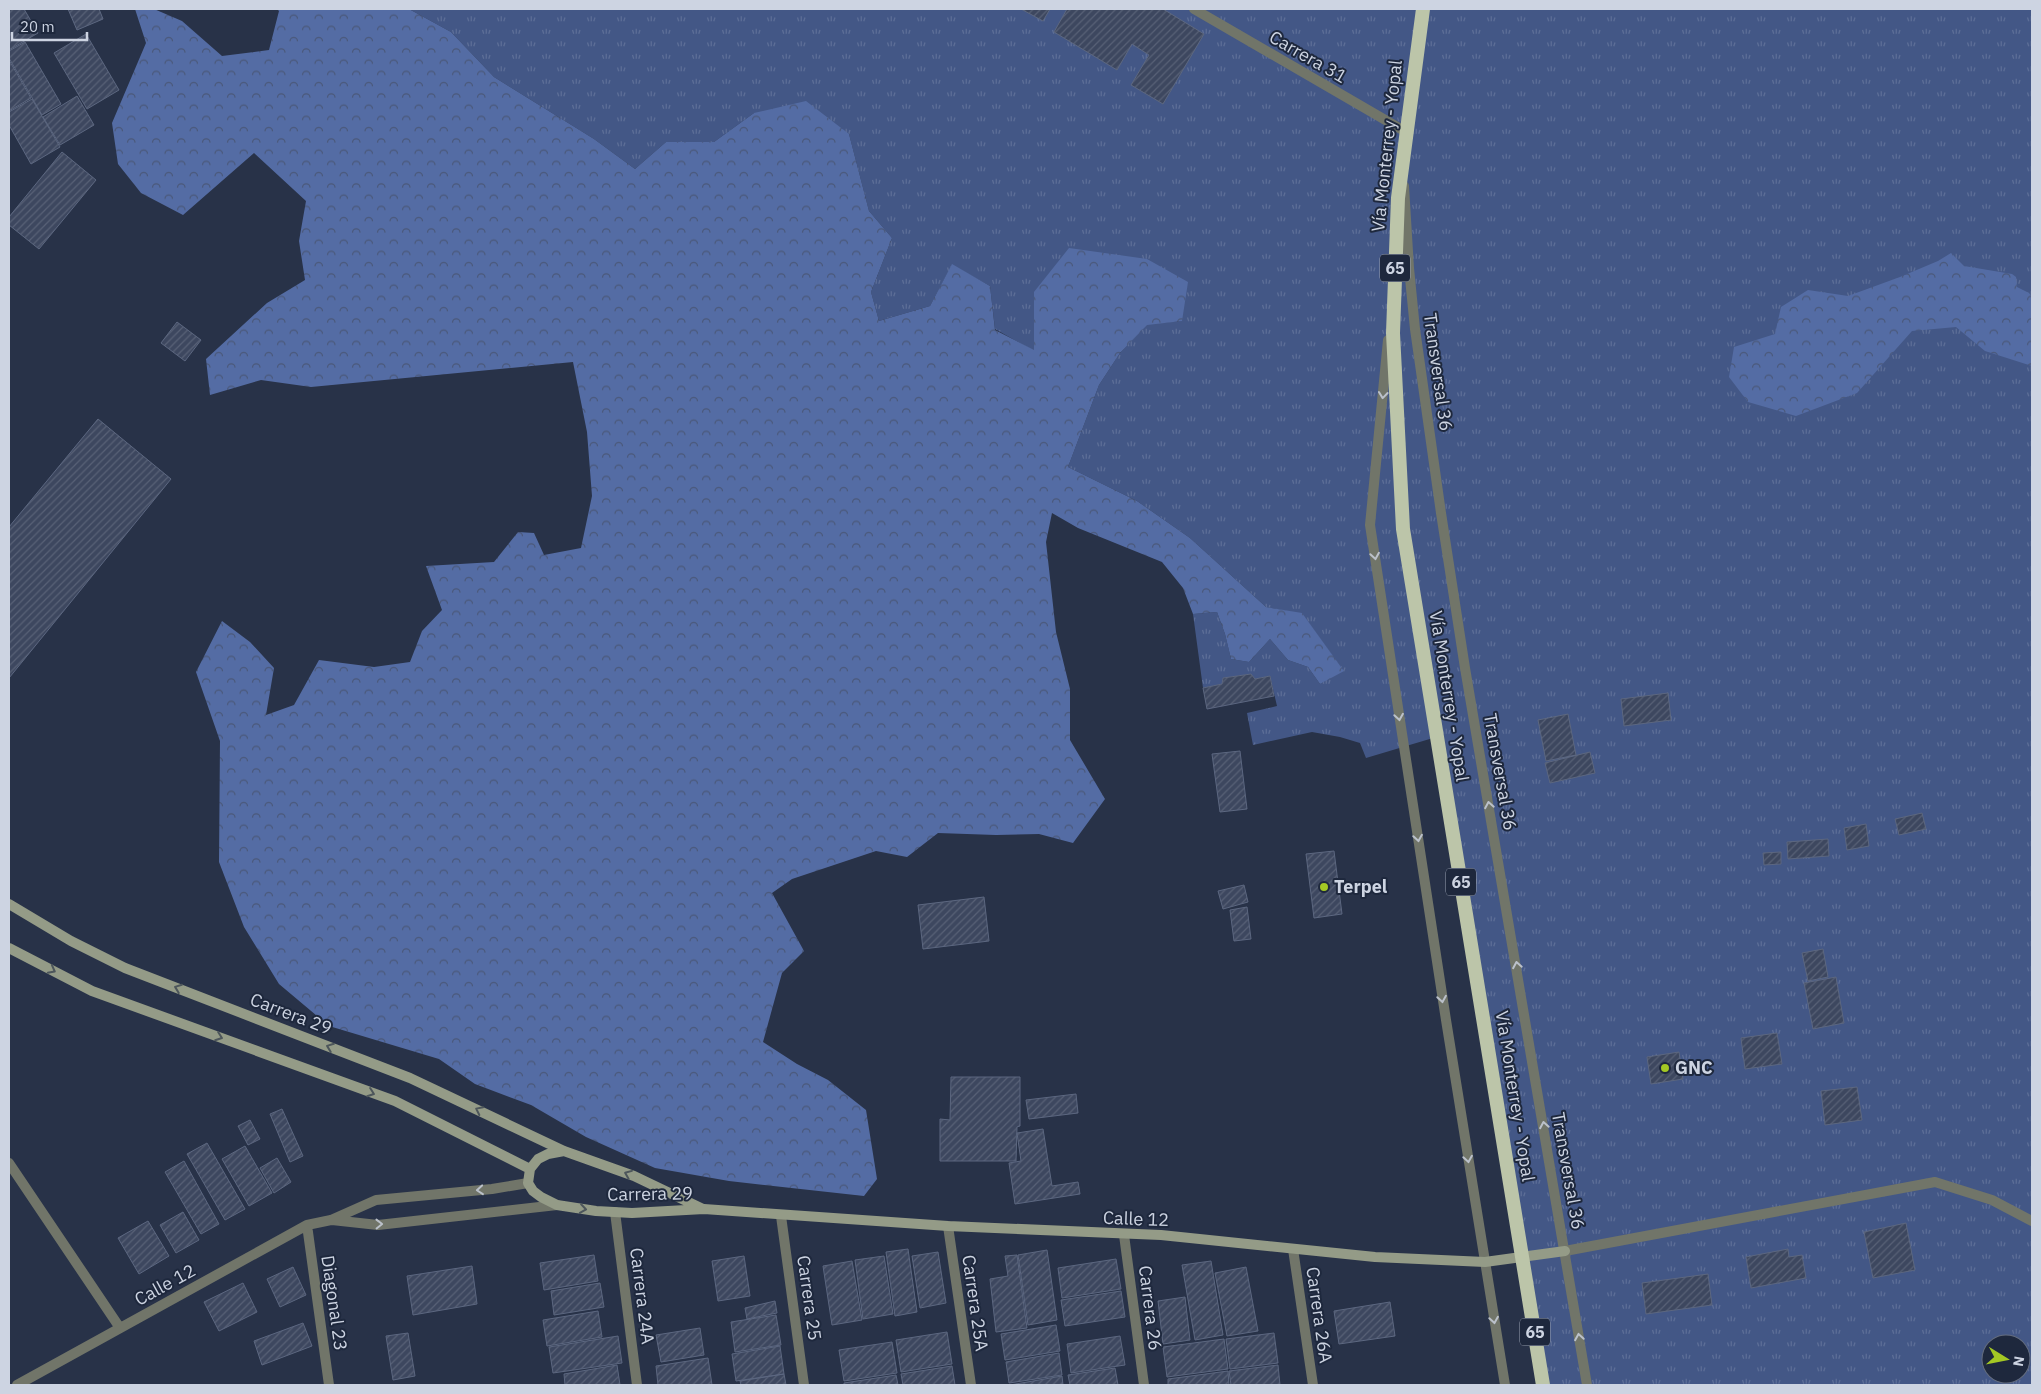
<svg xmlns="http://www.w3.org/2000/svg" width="2041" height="1394" viewBox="0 0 2041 1394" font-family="'IBM Plex Sans',sans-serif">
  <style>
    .grass { fill: url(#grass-tufts); fill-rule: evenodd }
    .forest { fill: url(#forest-crowns) }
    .building { fill: url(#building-hatch); stroke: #5c6780 }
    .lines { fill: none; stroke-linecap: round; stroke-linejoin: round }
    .minor { stroke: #717569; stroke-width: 10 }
    .secondary { stroke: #949b87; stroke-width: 10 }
    .trunk { stroke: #bcc5a9; stroke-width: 14 }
    .oneway { stroke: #bbc1ca }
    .oneway2 { stroke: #4d565b }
    .poi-dot { fill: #a4c824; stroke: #1e283d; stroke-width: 2 }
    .labels { text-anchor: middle; stroke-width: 4; stroke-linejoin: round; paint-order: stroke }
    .shield { fill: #1e283d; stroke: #98a0b0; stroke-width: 1 }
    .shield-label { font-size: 16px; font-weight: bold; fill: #cdd4e2 }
    .street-label { font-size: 18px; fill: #cdd4e2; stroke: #1e283d }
    .poi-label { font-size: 18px; font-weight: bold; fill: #cdd4e2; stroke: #1e283d; text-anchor: start }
  </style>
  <defs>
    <pattern id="grass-tufts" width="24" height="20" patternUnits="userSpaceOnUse" patternTransform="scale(1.25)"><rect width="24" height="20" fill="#435786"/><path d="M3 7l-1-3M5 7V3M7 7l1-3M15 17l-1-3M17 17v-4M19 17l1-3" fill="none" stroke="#5d6e97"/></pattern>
    <pattern id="forest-crowns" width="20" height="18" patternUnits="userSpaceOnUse" patternTransform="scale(1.25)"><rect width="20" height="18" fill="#546ca4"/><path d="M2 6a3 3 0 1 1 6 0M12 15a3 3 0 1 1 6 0" fill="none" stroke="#4a5879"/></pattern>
    <pattern id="building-hatch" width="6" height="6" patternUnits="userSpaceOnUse" patternTransform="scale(1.25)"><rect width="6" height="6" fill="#3d475f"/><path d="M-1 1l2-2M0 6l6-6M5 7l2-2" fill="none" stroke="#586176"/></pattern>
  </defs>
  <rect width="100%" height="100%" fill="#283248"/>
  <path class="grass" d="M 409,9 L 2032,9 L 2032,1385 L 1543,1385 L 1433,738 L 1366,758 L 1360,743 L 1340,737 L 1312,732 L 1253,745 L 1247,713 L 1277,706 L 1270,676 L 1255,679 L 1251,674 L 1223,678 L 1222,684 L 1203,688 L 1193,614 L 1217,612 L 1225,634 L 1231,659 L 1249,662 L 1270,639 L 1288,660 L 1308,667 L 1320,684 L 1343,670 L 1302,614 L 1266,607 L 1190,538 L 1137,501 L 1068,467 L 1099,385 L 1120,353 L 1147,324 L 1181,321 L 1034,292 L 1034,351 L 995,329 L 990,286 L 952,265 L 930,306 L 879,321 L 871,292 L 892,238 L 869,211 L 849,134 L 754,113 L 714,142 L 666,142 L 635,169 L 594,139 L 494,77 L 451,32 ZM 1991,1344 L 2021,1344 L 2021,1374 L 1991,1374 Z"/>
  <path class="forest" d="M 135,9 L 154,9 L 182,21 L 222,56 L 269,50 L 279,11 L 277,9 L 409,9 L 451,32 L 494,77 L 594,139 L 635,169 L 666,142 L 714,142 L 754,113 L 806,101 L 849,134 L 869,211 L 892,238 L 871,292 L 879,321 L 930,306 L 952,264 L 990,286 L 995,330 L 1034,350 L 1034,292 L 1069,248 L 1147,259 L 1188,282 L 1182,321 L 1147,325 L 1120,353 L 1099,385 L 1068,467 L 1137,501 L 1190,538 L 1266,607 L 1302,613 L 1344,671 L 1320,684 L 1308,667 L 1288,660 L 1270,639 L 1249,662 L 1231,659 L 1225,634 L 1217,612 L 1193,614 L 1183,588 L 1162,562 L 1078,528 L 1052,513 L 1046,542 L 1056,632 L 1070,689 L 1070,740 L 1105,799 L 1073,843 L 1039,834 L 996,835 L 938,833 L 907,857 L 876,851 L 792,879 L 772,893 L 804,951 L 782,973 L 763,1042 L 797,1064 L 828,1080 L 866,1110 L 877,1179 L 864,1196 L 729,1181 L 655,1168 L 586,1137 L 531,1105 L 475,1084 L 439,1059 L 329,1026 L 279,984 L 244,927 L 219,862 L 220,741 L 196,672 L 222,621 L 250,642 L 274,668 L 266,715 L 294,705 L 319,660 L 374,667 L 410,662 L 422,631 L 442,610 L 426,566 L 494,562 L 518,532 L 534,533 L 544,555 L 581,548 L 592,496 L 587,432 L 573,362 L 311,387 L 261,380 L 210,395 L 206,359 L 267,303 L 305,280 L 299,241 L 306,201 L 254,153 L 183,215 L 141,193 L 118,164 L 112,123 L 146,43 Z
    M 1951,253 L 1964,266 L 2012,274 L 2016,277 L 2017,287 L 2029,293 L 2032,297 L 2032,366 L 1985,351 L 1956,327 L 1912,331 L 1857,393 L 1796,416 L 1748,402 L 1729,377 L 1734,347 L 1775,334 L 1781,307 L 1808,290 L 1848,296 L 1900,277 L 1938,261 Z"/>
  <path class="building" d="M 9,9 L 24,9 L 38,33 L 9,50 Z
    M 68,9 L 99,9 L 103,19 L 77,30 Z
    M 1021,9 L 1050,9 L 1043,21 Z
    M 1067,9 L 1163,9 L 1204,34 L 1163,104 L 1131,85 L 1149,55 L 1132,44 L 1117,70 L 1054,32 Z
    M 86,34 L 119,90 L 87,109 L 54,53 Z
    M 25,42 L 61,104 L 42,115 L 9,58 L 9,51 Z
    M 9,60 L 31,98 L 9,111 Z
    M 77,96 L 94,125 L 60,145 L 43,117 Z
    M 32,99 L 60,147 L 31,164 L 9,125 L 9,112 Z
    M 62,152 L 96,180 L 39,249 L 9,225 L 9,217 Z
    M 177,322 L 201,340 L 185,361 L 161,343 Z
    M 98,419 L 171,479 L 9,678 L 9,527 Z
    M 1251,674 L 1255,679 L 1270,676 L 1274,696 L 1207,709 L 1203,688 L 1222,684 L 1223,678 Z
    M 1668,693 L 1671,720 L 1624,726 L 1621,699 Z
    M 1568,714 L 1576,755 L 1546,761 L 1538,720 Z
    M 1240,751 L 1247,809 L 1220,812 L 1212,754 Z
    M 1590,752 L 1595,773 L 1550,783 L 1545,763 Z
    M 1922,813 L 1926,829 L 1899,835 L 1895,819 Z
    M 1866,824 L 1869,846 L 1847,850 L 1844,828 Z
    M 1828,839 L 1829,856 L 1788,859 L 1787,842 Z
    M 1334,851 L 1342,914 L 1314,918 L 1306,854 Z
    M 1781,852 L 1781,864 L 1764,865 L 1763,853 Z
    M 1244,885 L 1248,902 L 1223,909 L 1218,891 Z
    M 984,897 L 989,941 L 923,949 L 918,905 Z
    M 1247,907 L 1251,939 L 1234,941 L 1230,910 Z
    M 1823,949 L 1828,977 L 1808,981 L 1802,953 Z
    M 1836,977 L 1844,1023 L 1813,1029 L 1804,983 Z
    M 1777,1033 L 1782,1064 L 1745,1069 L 1741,1038 Z
    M 1679,1052 L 1683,1079 L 1651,1084 L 1647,1057 Z
    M 951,1077 L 1020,1077 L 1020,1126 L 1017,1127 L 1016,1161 L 940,1161 L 940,1119 L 950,1120 Z
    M 1857,1087 L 1862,1120 L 1825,1125 L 1821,1091 Z
    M 1076,1094 L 1078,1113 L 1029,1119 L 1026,1100 Z
    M 282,1109 L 303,1156 L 290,1162 L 270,1114 Z
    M 250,1120 L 260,1139 L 248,1145 L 238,1126 Z
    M 1043,1129 L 1052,1186 L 1078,1182 L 1080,1194 L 1015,1204 L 1009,1163 L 1021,1161 L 1017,1133 Z
    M 207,1143 L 245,1209 L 225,1220 L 187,1154 Z
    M 245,1146 L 272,1193 L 249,1206 L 222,1159 Z
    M 277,1158 L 291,1182 L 274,1193 L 260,1168 Z
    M 184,1161 L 219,1224 L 201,1234 L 165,1172 Z
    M 183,1212 L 199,1240 L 176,1253 L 160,1225 Z
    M 148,1221 L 169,1256 L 139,1274 L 118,1238 Z
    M 1906,1223 L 1915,1270 L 1873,1278 L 1864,1232 Z
    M 908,1249 L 917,1312 L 895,1316 L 886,1252 Z
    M 1788,1249 L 1789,1257 L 1802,1255 L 1806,1278 L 1751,1288 L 1746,1257 Z
    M 1047,1250 L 1057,1320 L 1028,1325 L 1018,1255 Z
    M 938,1252 L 946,1303 L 920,1308 L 912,1256 Z
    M 594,1255 L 598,1281 L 544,1290 L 540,1263 Z
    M 1017,1255 L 1027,1328 L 996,1332 L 990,1279 L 1008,1276 L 1005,1256 Z
    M 744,1256 L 750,1296 L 718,1301 L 712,1261 Z
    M 884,1256 L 893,1314 L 863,1319 L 855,1260 Z
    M 1116,1259 L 1121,1289 L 1062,1298 L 1058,1268 Z
    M 852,1261 L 862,1320 L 832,1325 L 823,1266 Z
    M 1211,1261 L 1223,1335 L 1195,1340 L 1182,1265 Z
    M 472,1266 L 477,1304 L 413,1315 L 407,1276 Z
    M 293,1267 L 306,1295 L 280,1307 L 267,1279 Z
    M 1246,1267 L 1258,1331 L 1227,1336 L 1215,1273 Z
    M 1708,1274 L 1712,1305 L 1646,1314 L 1642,1283 Z
    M 243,1283 L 257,1312 L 219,1331 L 204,1302 Z
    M 600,1283 L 604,1307 L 554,1315 L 551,1291 Z
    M 1121,1291 L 1125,1317 L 1065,1326 L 1061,1300 Z
    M 1185,1297 L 1190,1340 L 1163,1344 L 1158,1301 Z
    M 775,1301 L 777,1313 L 747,1319 L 745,1308 Z
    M 1390,1302 L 1395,1336 L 1339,1344 L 1334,1311 Z
    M 598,1311 L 602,1337 L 547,1346 L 543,1320 Z
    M 776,1315 L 781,1345 L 735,1352 L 731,1322 Z
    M 303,1323 L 312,1346 L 262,1365 L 254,1341 Z
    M 1056,1325 L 1060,1351 L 1005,1360 L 1001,1334 Z
    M 700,1328 L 704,1355 L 661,1362 L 656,1335 Z
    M 947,1332 L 952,1364 L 901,1372 L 896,1340 Z
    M 408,1333 L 415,1376 L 393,1380 L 386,1336 Z
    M 1274,1333 L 1278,1363 L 1230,1369 L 1226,1339 Z
    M 618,1336 L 622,1363 L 553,1373 L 549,1347 Z
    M 1120,1336 L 1125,1365 L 1071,1373 L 1067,1344 Z
    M 1224,1339 L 1228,1369 L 1167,1377 L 1163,1347 Z
    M 892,1342 L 897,1373 L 844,1381 L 839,1350 Z
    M 780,1346 L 784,1374 L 736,1381 L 732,1354 Z
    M 1059,1353 L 1062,1375 L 1009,1383 L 1006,1362 Z
    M 708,1358 L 712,1385 L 658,1385 L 656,1366 Z
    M 617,1365 L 620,1385 L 565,1385 L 564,1374 Z
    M 1278,1365 L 1280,1385 L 1231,1385 L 1229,1371 Z
    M 952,1366 L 955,1385 L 903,1385 L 901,1374 Z
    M 1115,1368 L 1118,1385 L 1070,1385 L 1068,1375 Z
    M 1228,1371 L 1229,1385 L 1168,1385 L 1168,1379 Z
    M 784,1374 L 786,1385 L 741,1385 L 740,1381 Z
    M 896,1375 L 898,1385 L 844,1385 L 844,1383 Z
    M 1062,1376 L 1063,1385 L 1010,1385 Z"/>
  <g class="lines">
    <path class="minor" d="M 1194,9 L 1406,132
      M 1404,186 L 1409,268 L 1415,329 L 1441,513 L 1465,668 L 1587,1385
      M 1388,340 L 1370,525 L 1446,1020 L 1505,1385
      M 9,1163 L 120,1328
      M 615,1212 L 637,1385
      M 781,1216 L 804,1385
      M 332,1220 L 378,1225 L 557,1205
      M 307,1225 L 329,1385
      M 948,1226 L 971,1385
      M 1124,1235 L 1144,1385
      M 1293,1249 L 1313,1385
      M 1565,1251 L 1935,1182 L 1992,1200 L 2032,1221
      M 17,1385 L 307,1225 L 331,1220 L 376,1200 L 492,1189 L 528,1183"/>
    <path class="secondary" d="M 9,904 L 71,941 L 125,968 L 410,1078 L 564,1151 L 634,1176 L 703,1209
      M 9,948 L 92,991 L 395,1101 L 530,1169
      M 564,1151 L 548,1154 L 538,1159 L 530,1169 L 528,1183 L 533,1191 L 541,1197 L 557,1205 L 596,1211 L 632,1213 L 704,1209 L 948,1226 L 1161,1235 L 1375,1257 L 1485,1262 L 1565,1251"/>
    <path class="trunk" d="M 1423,9 L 1398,198 L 1393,333 L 1403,529 L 1543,1385"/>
  </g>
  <defs><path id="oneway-chevron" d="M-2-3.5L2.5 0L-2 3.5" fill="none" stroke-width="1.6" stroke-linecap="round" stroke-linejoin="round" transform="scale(1.25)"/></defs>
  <g class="oneway">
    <use href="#oneway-chevron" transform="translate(1383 395) rotate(96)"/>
    <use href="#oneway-chevron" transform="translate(1375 556) rotate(81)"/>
    <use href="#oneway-chevron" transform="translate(1399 717) rotate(81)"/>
    <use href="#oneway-chevron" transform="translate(1489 805) rotate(-100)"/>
    <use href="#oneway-chevron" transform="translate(1418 838) rotate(81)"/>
    <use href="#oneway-chevron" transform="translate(1517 965) rotate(-100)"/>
    <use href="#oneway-chevron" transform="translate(1442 999) rotate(81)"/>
    <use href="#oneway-chevron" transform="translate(1544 1125) rotate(-100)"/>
    <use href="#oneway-chevron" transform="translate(1468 1159) rotate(81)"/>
    <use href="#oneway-chevron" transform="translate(480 1190) rotate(175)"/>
    <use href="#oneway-chevron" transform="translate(379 1224) rotate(-1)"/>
    <use href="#oneway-chevron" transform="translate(1494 1320) rotate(81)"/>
    <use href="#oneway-chevron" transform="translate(1579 1337) rotate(-99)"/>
  </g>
  <g class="oneway2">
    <use href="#oneway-chevron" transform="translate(52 970) rotate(28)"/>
    <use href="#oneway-chevron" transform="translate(178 988) rotate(-159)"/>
    <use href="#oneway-chevron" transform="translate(219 1037) rotate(20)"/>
    <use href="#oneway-chevron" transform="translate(330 1047) rotate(-159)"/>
    <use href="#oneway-chevron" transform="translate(371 1093) rotate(20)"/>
    <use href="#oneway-chevron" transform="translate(479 1110) rotate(-154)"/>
    <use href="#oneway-chevron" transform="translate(628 1174) rotate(-158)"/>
    <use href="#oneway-chevron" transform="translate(583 1209) rotate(8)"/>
  </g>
  <g class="poi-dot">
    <circle cx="1324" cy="887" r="5"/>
    <circle cx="1665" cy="1068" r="5"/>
  </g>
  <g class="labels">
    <g class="shield">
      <rect x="1380" y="254.5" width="30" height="27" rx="4"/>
      <rect x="1446" y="868.5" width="30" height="27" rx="4"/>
      <rect x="1520" y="1318.5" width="30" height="27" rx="4"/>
    </g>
    <g class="shield-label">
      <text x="1395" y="274">65</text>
      <text x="1461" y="888">65</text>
      <text x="1535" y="1338">65</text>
    </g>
    <g class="street-label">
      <text transform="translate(1308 57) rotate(30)" y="6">Carrera 31</text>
      <text transform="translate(1387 146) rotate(-84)" y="6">Vía Monterrey - Yopal</text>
      <text transform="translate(1438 372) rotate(82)" y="6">Transversal 36</text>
      <text transform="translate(1449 696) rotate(81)" y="6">Vía Monterrey - Yopal</text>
      <text transform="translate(1500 772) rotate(80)" y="6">Transversal 36</text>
      <text transform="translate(291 1014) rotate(21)" y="6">Carrera 29</text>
      <text transform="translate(1515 1096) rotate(81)" y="6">Vía Monterrey - Yopal</text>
      <text transform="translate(1568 1171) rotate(80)" y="6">Transversal 36</text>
      <text transform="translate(650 1194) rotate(-1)" y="6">Carrera 29</text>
      <text transform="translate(1136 1219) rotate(2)" y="6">Calle 12</text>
      <text transform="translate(165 1285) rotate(-29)" y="6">Calle 12</text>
      <text transform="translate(642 1296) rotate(83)" y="6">Carrera 24A</text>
      <text transform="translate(809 1298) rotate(82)" y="6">Carrera 25</text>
      <text transform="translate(334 1303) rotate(82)" y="6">Diagonal 23</text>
      <text transform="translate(975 1303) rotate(82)" y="6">Carrera 25A</text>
      <text transform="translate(1150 1308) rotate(83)" y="6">Carrera 26</text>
      <text transform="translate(1319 1315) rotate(82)" y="6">Carrera 26A</text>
    </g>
    <g class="poi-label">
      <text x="1334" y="893">Terpel</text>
      <text x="1675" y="1074">GNC</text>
    </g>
  </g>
  <rect width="2041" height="1394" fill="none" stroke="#cdd4e2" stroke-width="20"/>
  <g transform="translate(2006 1359) rotate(100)"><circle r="24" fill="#1e283d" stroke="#646d7f"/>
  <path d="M0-4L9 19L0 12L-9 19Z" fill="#a4c824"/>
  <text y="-8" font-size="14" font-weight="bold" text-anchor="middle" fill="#cdd4e2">N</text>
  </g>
  <path d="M12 32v8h75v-8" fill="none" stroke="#cdd4e2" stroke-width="2.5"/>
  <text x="20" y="32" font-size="15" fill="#cdd4e2" stroke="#1e283d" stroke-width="4" paint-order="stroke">20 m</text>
</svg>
